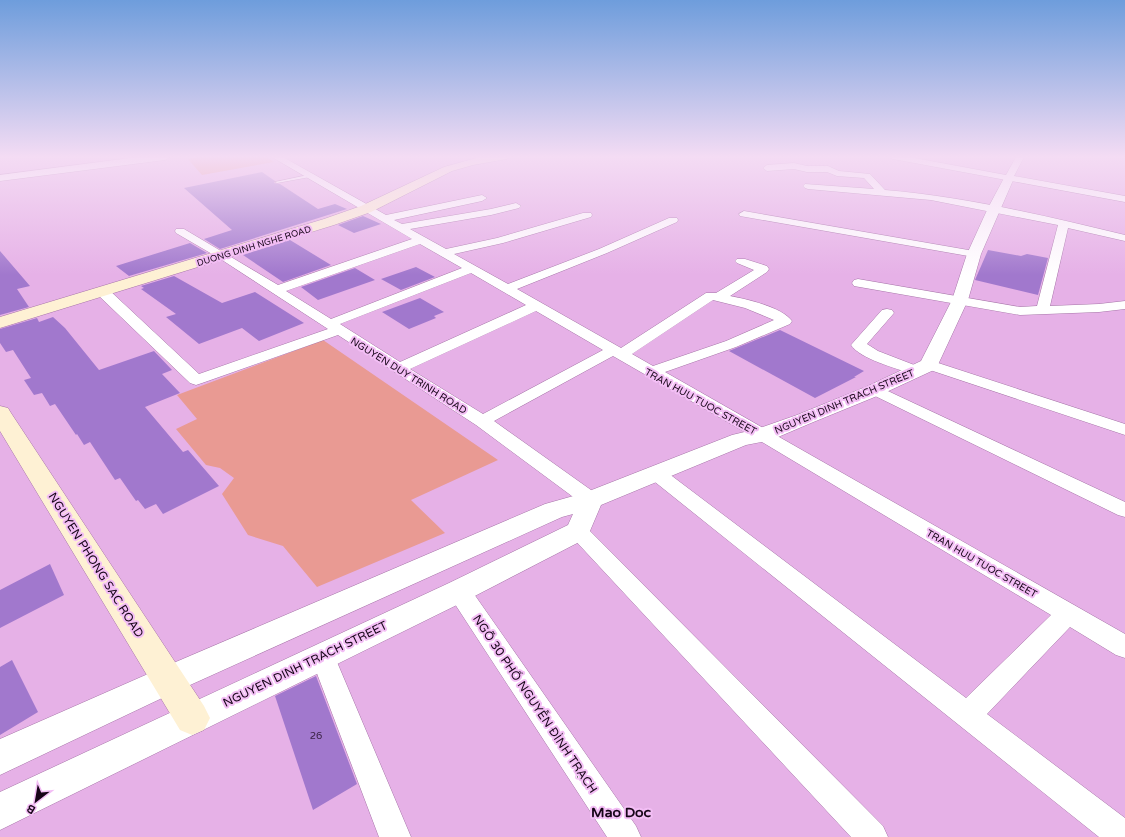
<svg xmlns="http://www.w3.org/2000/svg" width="1125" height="837" viewBox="0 0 1125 837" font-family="'Varela Round',sans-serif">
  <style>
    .green { fill: #e99a93 }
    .building { fill: #a178cd }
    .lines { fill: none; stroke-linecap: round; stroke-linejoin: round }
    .service-casing { stroke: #a675a8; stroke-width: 1 }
    .minor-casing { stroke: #a675a8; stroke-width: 1 }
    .tertiary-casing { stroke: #a675a8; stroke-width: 1 }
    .secondary-casing { stroke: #a675a8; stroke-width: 1 }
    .service { fill: #fff; fill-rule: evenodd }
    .minor { fill: #fff; fill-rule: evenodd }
    .tertiary { fill: #fff; fill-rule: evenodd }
    .secondary { fill: #fef1d4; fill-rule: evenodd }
    .labels { text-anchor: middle; stroke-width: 4; stroke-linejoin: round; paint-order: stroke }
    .far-street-label { font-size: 9px; fill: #170518; stroke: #f3bef5 }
    .street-label { font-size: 10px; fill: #170518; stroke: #f3bef5 }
    .near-number-label { font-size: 10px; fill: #3a2245 }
    .near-street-label { font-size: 12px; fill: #170518; stroke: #f3bef5 }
    .near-quarter-label { font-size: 14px; font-weight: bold; fill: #170518; stroke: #f3bef5 }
  </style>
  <rect width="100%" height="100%" fill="#e6b1e7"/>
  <path class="green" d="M 198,157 L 266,157 L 274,162 L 202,175 L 188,159 Z
    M 323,340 L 498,460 L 411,500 L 445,533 L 317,587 L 283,546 L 248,535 L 222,494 L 234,478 L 220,468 L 206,465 L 176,429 L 197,419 L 177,395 Z"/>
  <path class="building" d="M 262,172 L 275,181 L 274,183 L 280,184 L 318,209 L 335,204 L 347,209 L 220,249 L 204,239 L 232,230 L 184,188 Z
    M 363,216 L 381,224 L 354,233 L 338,225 Z
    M 290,240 L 331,265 L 283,282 L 243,255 Z
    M 190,243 L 207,253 L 129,276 L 116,266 Z
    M 988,250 L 1021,256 L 1027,254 L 1048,258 L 1038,295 L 975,280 Z
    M 0,251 L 30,286 L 17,289 L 29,307 L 0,315 Z
    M 416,267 L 435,277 L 401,290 L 381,279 Z
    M 355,268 L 375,280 L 318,300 L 301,287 Z
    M 174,276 L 222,303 L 255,292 L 304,323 L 259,341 L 242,328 L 199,344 L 166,317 L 176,314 L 141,289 L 144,288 L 141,286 Z
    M 420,298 L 444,312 L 434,316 L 436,318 L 409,329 L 382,312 Z
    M 53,317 L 65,328 L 99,370 L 154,351 L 172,370 L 162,374 L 180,393 L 145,407 L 183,452 L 188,450 L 219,486 L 163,514 L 156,504 L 145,509 L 138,500 L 136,501 L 120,478 L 115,480 L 90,442 L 84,445 L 77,434 L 76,435 L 55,404 L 50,406 L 42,393 L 34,395 L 24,380 L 31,378 L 13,350 L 6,352 L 0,343 L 0,329 L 37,318 L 39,322 Z
    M 780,330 L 864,371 L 854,377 L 856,377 L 815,398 L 729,351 Z
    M 50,564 L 64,595 L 0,628 L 0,590 Z
    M 12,660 L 38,712 L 0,735 L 0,667 Z
    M 316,676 L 357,784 L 313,810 L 275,696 Z"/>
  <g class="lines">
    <g class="service-casing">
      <path id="service" d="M 308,175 L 310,176 L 310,177 L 277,183 L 275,182 Z"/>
    </g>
    <g class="minor-casing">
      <path id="minor" d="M 272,157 L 283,157 L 386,215 L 482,195 L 487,198 L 482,201 L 394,220 L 402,224 L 491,209 L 516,203 L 521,206 L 519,208 L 491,215 L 410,229 L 446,249 L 497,238 L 583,213 L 591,213 L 592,215 L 591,217 L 503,243 L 454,254 L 508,284 L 599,249 L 669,218 L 677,218 L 678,220 L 677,222 L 607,253 L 517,289 L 621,348 L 706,293 L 716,293 L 754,270 L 737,263 L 735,261 L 737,259 L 745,259 L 767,266 L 769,269 L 767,272 L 730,296 C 746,299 782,307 792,321 L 790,324 L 736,347 L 665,372 L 1125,634 L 1125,658 L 1116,655 L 1070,627 L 987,714 L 1125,818 L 1125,837 L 1099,837 L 650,478 L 648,474 L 650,470 L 657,468 L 664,470 L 966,698 L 1051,615 L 757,439 L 613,356 L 494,421 L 598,495 L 601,500 L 598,505 L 591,507 L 584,505 L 476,425 L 338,335 L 202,383 L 196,385 L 190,383 L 98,295 L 97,292 L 98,289 L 108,289 L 199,374 L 328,329 L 219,258 L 176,233 L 175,231 L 176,229 L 184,229 L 278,285 L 412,239 ZM 420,244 L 462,268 L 331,319 L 286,291 ZM 471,273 L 526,305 L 400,362 L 340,324 ZM 713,300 L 745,308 L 774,320 L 726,341 L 653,366 L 632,354 ZM 536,311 L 603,350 L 483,414 L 410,369 Z
        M 889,157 L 909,157 L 1006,175 L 1016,157 L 1024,157 L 1014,176 L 1125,196 L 1125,202 L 893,159 Z
        M 794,163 L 807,166 L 828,166 L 839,171 L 870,174 L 885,190 C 967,197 1046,216 1125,235 L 1125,241 L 1068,228 L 1050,306 L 1099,304 L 1125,301 L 1125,309 L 1099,312 L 1020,315 L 854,286 L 852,283 L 854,280 L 858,279 L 1020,307 L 1037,306 L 1058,225 L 931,200 L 808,189 L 805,188 L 803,186 L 805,184 L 874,189 L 864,178 L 837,176 L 827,172 L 807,172 L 794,169 L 767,171 L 763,168 L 767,165 Z
        M 744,211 L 974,251 L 978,252 L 980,254 L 978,256 L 974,257 L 740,216 L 739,214 Z
        M 887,309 L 892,310 L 894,313 L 867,344 L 878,351 L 922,368 L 925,371 L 922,374 L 917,376 L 912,374 C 896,368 860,359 851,345 L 882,310 Z
        M 929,360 L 1125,424 L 1125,435 L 924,368 L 921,365 L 924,362 Z
        M 875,385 L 1125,502 L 1125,517 L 1118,515 L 869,393 L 867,390 L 869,387 Z
        M 578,523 L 585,526 L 883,826 L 888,837 L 851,837 L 571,536 L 568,531 L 571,526 Z
        M 459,582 L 467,584 L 636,826 L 641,837 L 607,837 L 451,598 L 448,591 L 451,584 Z
        M 322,644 L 331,647 L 334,655 L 411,837 L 379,837 L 310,655 L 313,647 Z"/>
    </g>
    <g class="tertiary-casing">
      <path id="tertiary" d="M 138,157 L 170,157 L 165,160 L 0,181 L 0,175 Z
        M 1009,175 L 1014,178 L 981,254 L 968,300 L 936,369 L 882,394 L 811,423 L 771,440 L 746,445 L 601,505 L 587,538 L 469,599 L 0,830 L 0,792 L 449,583 L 568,525 L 573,514 L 562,517 L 179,690 L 0,775 L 0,739 L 157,670 L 545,504 L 584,493 L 732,435 L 757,429 L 797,415 L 868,386 L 921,361 L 952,300 L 967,254 L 988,208 L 1004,178 Z"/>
    </g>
    <g class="secondary-casing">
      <path id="secondary" d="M 480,157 L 508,157 L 507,159 L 473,165 L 452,171 L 371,212 L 334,225 L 0,328 L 0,317 L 324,219 L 361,206 L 444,167 Z
        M 0,406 L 8,408 L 11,413 L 204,706 L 210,718 L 204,730 L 192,735 L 180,730 L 0,431 Z"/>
    </g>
    <use href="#service" class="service"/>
    <use href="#minor" class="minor"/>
    <use href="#tertiary" class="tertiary"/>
    <use href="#secondary" class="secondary"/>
  </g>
  <linearGradient id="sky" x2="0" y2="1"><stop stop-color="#6e9ddc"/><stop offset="0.57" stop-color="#f4dcf4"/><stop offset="1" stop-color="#f4dcf4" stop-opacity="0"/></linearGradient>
  <rect width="1125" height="275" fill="url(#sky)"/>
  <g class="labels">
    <g class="far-street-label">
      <text transform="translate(254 246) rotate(-17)" y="3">DUONG DINH NGHE ROAD</text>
    </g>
    <g class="street-label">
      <text transform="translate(409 375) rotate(32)" y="4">NGUYEN DUY TRINH ROAD</text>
      <text transform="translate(701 401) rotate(29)" y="4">TRAN HUU TUOC STREET</text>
      <text transform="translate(844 401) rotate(-23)" y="4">NGUYEN DINH TRACH STREET</text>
      <text transform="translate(982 563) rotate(30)" y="4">TRAN HUU TUOC STREET</text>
    </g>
    <g class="near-number-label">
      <text x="316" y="739">26</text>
    </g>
    <g class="near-street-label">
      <text transform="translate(96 565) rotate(58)" y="4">NGUYEN PHONG SAC ROAD</text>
      <text transform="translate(305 664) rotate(-26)" y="4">NGUYEN DINH TRACH STREET</text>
      <text transform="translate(535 704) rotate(56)" y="4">NGÕ 30 PHỐ NGUYỄN ĐÌNH TRẠCH</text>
    </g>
    <g class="near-quarter-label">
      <text x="621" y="817">Mao Doc</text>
    </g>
  </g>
  <g transform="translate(36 801) rotate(211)" stroke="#f3bef5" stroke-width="3" paint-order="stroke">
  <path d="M0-3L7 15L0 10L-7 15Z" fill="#170518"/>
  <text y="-6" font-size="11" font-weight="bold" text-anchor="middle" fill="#170518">B</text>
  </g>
</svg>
